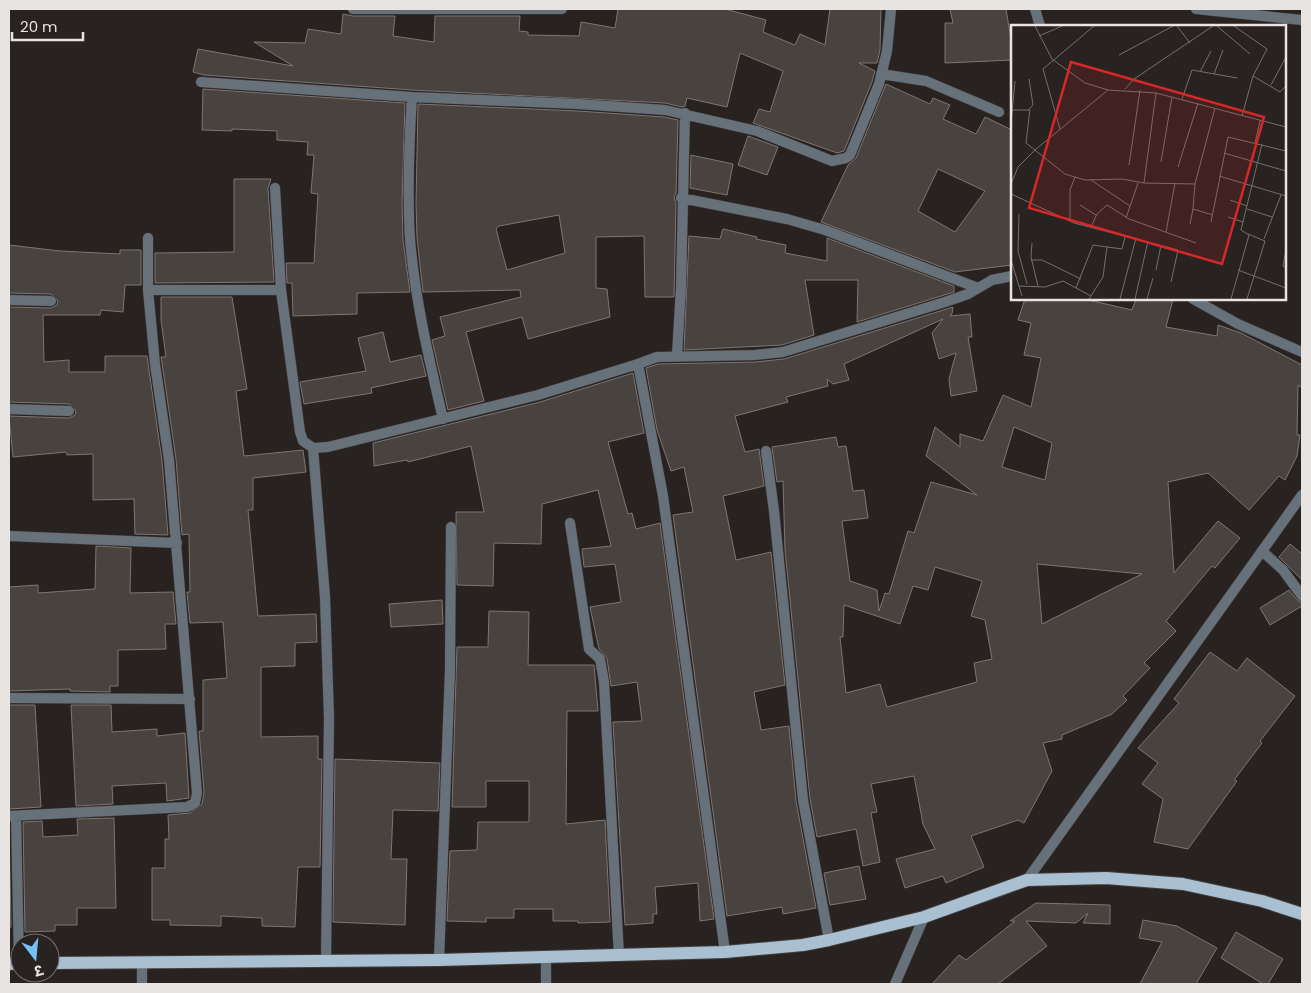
<svg xmlns="http://www.w3.org/2000/svg" width="1311" height="993" viewBox="0 0 1311 993" font-family="Poppins,'Noto Sans Devanagari',sans-serif">
  <style>
    .building { fill: #494340; stroke: #7d7673; fill-rule: evenodd }
    .lines { fill: none; stroke-linecap: round; stroke-linejoin: round }
    .minor-casing { stroke: #433d3b; stroke-width: 11 }
    .tertiary-casing { stroke: #433d3b; stroke-width: 11 }
    .primary-casing { stroke: #433d3b; stroke-width: 14 }
    .minor { stroke: #66717a; stroke-width: 10 }
    .tertiary { stroke: #66717a; stroke-width: 10 }
    .primary { stroke: #a8c0d2; stroke-width: 12 }
    .inset-road { fill: none; stroke: #74706e; stroke-width: 1 }
    .view { fill: #d62828; fill-opacity: 0.15; stroke: #d62828; stroke-width: 2.5 }
    .inset-edge { fill: none; stroke: #e7e4e2; stroke-width: 2.5 }
  </style>
  <rect width="100%" height="100%" fill="#282220"/>
  <path class="building" d="M 618,9 L 725,9 L 766,20 L 763,32 L 795,45 L 800,34 L 825,45 L 830,9 L 881,9 L 880,50 L 877,63 L 859,63 L 875,71 L 872,82 L 844,151 L 837,153 L 753,123 L 759,109 L 770,112 L 783,71 L 740,53 L 727,107 L 687,98 L 685,106 L 682,107 L 665,103 L 412,90 L 204,75 L 193,72 L 198,49 L 293,66 L 254,42 L 305,43 L 308,29 L 341,34 L 343,14 L 353,16 L 395,16 L 393,36 L 434,42 L 435,16 L 520,16 L 519,31 L 528,32 L 528,35 L 579,36 L 581,22 L 615,28 Z
    M 950,9 L 1006,9 L 1012,45 L 1012,60 L 945,63 L 945,23 L 953,23 Z
    M 886,84 L 930,104 L 933,98 L 950,105 L 943,119 L 976,134 L 985,117 L 1012,130 L 1012,265 L 955,272 L 821,222 L 848,165 L 856,158 ZM 938,169 L 985,191 L 955,232 L 918,211 Z
    M 203,89 L 405,103 L 402,203 L 403,240 L 410,292 L 357,293 L 357,314 L 293,316 L 292,283 L 287,283 L 286,263 L 314,263 L 318,194 L 311,193 L 314,155 L 307,155 L 308,142 L 277,140 L 277,131 L 232,129 L 232,131 L 202,130 Z
    M 418,104 L 578,111 L 664,117 L 678,120 L 676,193 L 674,197 L 676,203 L 674,297 L 645,297 L 644,236 L 596,237 L 596,288 L 607,289 L 610,317 L 528,339 L 522,317 L 466,332 L 484,401 L 448,410 L 432,340 L 445,336 L 440,317 L 521,297 L 520,290 L 423,292 L 417,238 L 416,203 ZM 559,215 L 565,253 L 507,270 L 496,229 L 499,226 Z
    M 748,136 L 778,147 L 767,175 L 738,165 Z
    M 691,155 L 733,164 L 727,195 L 690,188 Z
    M 234,179 L 271,179 L 268,188 L 274,282 L 155,283 L 155,253 L 234,252 Z
    M 723,229 L 757,237 L 756,239 L 786,245 L 785,253 L 827,261 L 827,238 L 954,286 L 954,292 L 857,322 L 858,280 L 805,280 L 814,335 L 782,345 L 684,350 L 689,236 L 720,239 Z
    M 9,245 L 60,251 L 120,254 L 120,250 L 141,250 L 141,285 L 125,285 L 123,312 L 101,310 L 100,315 L 43,315 L 44,362 L 69,360 L 69,372 L 105,372 L 105,356 L 147,356 L 162,461 L 168,535 L 135,534 L 134,499 L 93,500 L 93,454 L 67,455 L 66,452 L 13,457 L 9,416 L 69,418 L 75,415 L 76,411 L 69,404 L 9,402 L 9,307 L 51,308 L 57,305 L 58,301 L 51,294 L 9,293 Z
    M 161,297 L 232,297 L 247,389 L 236,391 L 244,456 L 303,450 L 306,472 L 253,478 L 253,510 L 248,510 L 258,616 L 316,614 L 317,642 L 295,643 L 295,666 L 261,667 L 261,737 L 318,736 L 318,759 L 322,759 L 320,867 L 298,867 L 295,927 L 262,926 L 262,918 L 221,916 L 221,926 L 170,925 L 170,920 L 152,920 L 152,868 L 165,868 L 165,839 L 169,839 L 168,815 L 190,813 L 202,804 L 204,792 L 199,731 L 203,731 L 203,680 L 227,678 L 223,622 L 190,623 L 187,592 L 190,592 L 189,534 L 182,535 L 176,459 L 162,363 L 161,357 L 166,357 L 161,320 Z
    M 1025,299 L 1084,299 L 1132,310 L 1136,299 L 1173,299 L 1166,327 L 1217,336 L 1218,325 L 1241,333 L 1302,365 L 1302,388 L 1298,385 L 1297,435 L 1300,435 L 1297,456 L 1285,480 L 1279,476 L 1249,510 L 1208,473 L 1168,482 L 1174,573 L 1218,521 L 1240,538 L 1215,568 L 1212,566 L 1166,621 L 1176,631 L 1144,663 L 1150,668 L 1123,696 L 1127,700 L 1112,714 L 1062,735 L 1062,739 L 1043,743 L 1052,771 L 1024,823 L 1018,820 L 971,836 L 984,867 L 946,883 L 943,876 L 905,888 L 896,859 L 935,849 L 923,824 L 914,776 L 871,784 L 877,812 L 871,813 L 880,862 L 863,866 L 856,829 L 817,837 L 810,799 L 785,550 L 783,481 L 777,482 L 772,447 L 836,437 L 838,447 L 846,446 L 853,491 L 864,490 L 868,518 L 842,521 L 850,581 L 877,590 L 879,611 L 885,593 L 889,594 L 908,531 L 914,533 L 931,482 L 977,495 L 926,456 L 935,427 L 960,447 L 960,434 L 983,441 L 1003,395 L 1031,407 L 1041,358 L 1024,355 L 1031,323 L 1018,320 ZM 1014,427 L 1052,443 L 1045,480 L 1002,467 ZM 1037,564 L 1142,574 L 1042,624 ZM 935,567 L 982,581 L 971,616 L 985,620 L 992,659 L 974,663 L 977,682 L 887,707 L 880,684 L 846,693 L 840,637 L 843,637 L 844,605 L 900,624 L 913,586 L 928,590 Z
    M 953,307 L 952,314 L 950,316 L 970,314 L 972,337 L 968,337 L 977,391 L 951,396 L 949,379 L 956,353 L 939,359 L 932,333 L 943,319 L 844,364 L 849,380 L 833,384 L 827,379 L 828,386 L 786,397 L 788,402 L 735,416 L 745,452 L 759,449 L 764,486 L 723,496 L 736,560 L 771,552 L 785,685 L 754,692 L 761,730 L 789,726 L 796,801 L 816,908 L 783,914 L 782,907 L 727,916 L 673,515 L 693,512 L 684,467 L 671,471 L 657,430 L 646,368 L 658,364 L 755,362 L 784,359 Z
    M 383,332 L 390,362 L 421,355 L 426,376 L 371,388 L 372,393 L 304,404 L 300,382 L 366,371 L 358,338 Z
    M 633,373 L 644,433 L 608,442 L 628,514 L 632,513 L 636,529 L 660,523 L 714,919 L 700,921 L 698,883 L 655,887 L 657,914 L 653,914 L 653,923 L 625,925 L 613,722 L 642,721 L 637,682 L 611,686 L 607,658 L 599,649 L 590,607 L 621,602 L 615,564 L 584,567 L 582,549 L 611,546 L 598,490 L 542,504 L 541,544 L 494,543 L 493,586 L 457,585 L 456,512 L 484,512 L 471,446 L 408,462 L 407,460 L 374,466 L 373,443 L 540,402 Z
    M 1290,544 L 1302,554 L 1302,580 L 1279,557 Z
    M 96,546 L 131,548 L 130,593 L 173,592 L 176,624 L 165,624 L 166,649 L 118,650 L 118,686 L 110,686 L 110,692 L 70,691 L 70,689 L 9,691 L 9,587 L 38,585 L 38,593 L 95,589 Z
    M 1289,590 L 1297,600 L 1302,603 L 1302,606 L 1270,625 L 1260,608 Z
    M 442,600 L 443,624 L 391,627 L 389,604 Z
    M 489,611 L 529,612 L 528,665 L 594,665 L 598,711 L 567,711 L 566,824 L 605,820 L 610,922 L 578,923 L 578,921 L 553,921 L 553,909 L 514,909 L 514,918 L 486,918 L 486,922 L 447,921 L 450,851 L 477,850 L 478,822 L 529,822 L 529,781 L 486,781 L 486,807 L 452,807 L 457,647 L 488,647 Z
    M 1210,652 L 1237,671 L 1247,658 L 1295,696 L 1260,741 L 1262,743 L 1234,780 L 1237,781 L 1188,849 L 1154,842 L 1163,799 L 1142,784 L 1158,763 L 1138,748 L 1179,703 L 1174,699 Z
    M 9,705 L 35,705 L 41,807 L 9,809 Z
    M 71,705 L 111,705 L 112,732 L 157,729 L 157,736 L 185,733 L 189,798 L 167,801 L 166,783 L 112,786 L 113,804 L 76,806 Z
    M 335,759 L 440,763 L 438,811 L 393,810 L 391,859 L 407,859 L 405,925 L 333,922 Z
    M 114,818 L 116,908 L 77,908 L 77,925 L 55,925 L 55,931 L 25,932 L 23,822 L 42,821 L 43,837 L 78,835 L 77,819 Z
    M 9,823 L 11,927 L 9,928 Z
    M 859,866 L 866,899 L 830,905 L 824,873 Z
    M 1036,903 L 1110,905 L 1110,924 L 1083,923 L 1088,913 L 1076,923 L 1026,921 L 1047,946 L 998,984 L 932,984 L 959,955 L 966,960 L 1015,921 L 1010,921 Z
    M 1143,920 L 1177,926 L 1217,948 L 1196,984 L 1140,984 L 1162,942 L 1139,938 Z
    M 1236,932 L 1283,959 L 1268,984 L 1263,984 L 1221,958 Z"/>
  <g class="lines">
    <g class="minor-casing">
      <path id="minor" d="M 353,9 L 562,9
        M 1035,9 L 1040,26
        M 1196,9 L 1302,20
        M 881,74 L 926,81 L 999,112
        M 201,82 L 412,97 L 578,104 L 665,110 L 757,131 L 832,161 L 846,158 L 850,155 L 879,84 L 887,51 L 891,9
        M 412,97 C 409,144 407,191 410,239 C 415,300 429,359 443,419
        M 275,188 L 281,290
        M 681,198 L 787,219 L 825,230 L 978,288
        M 148,290 L 281,290 L 300,432 L 303,441 L 313,448 L 328,447 L 538,395 L 638,364 L 663,496 L 725,952
        M 1193,299 L 1238,324 L 1302,352
        M 9,300 L 51,301
        M 677,355 L 681,287 L 685,113
        M 638,364 L 657,357 L 755,355 L 783,352 L 945,302 L 968,294 L 992,280 L 1012,276
        M 9,409 L 69,411
        M 313,448 L 325,597 L 329,718 L 326,961
        M 766,451 L 774,511 L 803,800 L 829,940
        M 570,523 L 589,649 L 600,659 L 604,682 L 619,956
        M 9,536 L 177,543
        M 1262,551 L 1283,570 L 1302,596
        M 9,698 L 190,699
        M 9,816 L 187,807 L 195,803 L 197,793 L 169,460 L 155,364 L 148,290 L 148,238
        M 16,816 L 19,963
        M 546,957 L 546,984
        M 439,960 L 450,670 L 451,527
        M 142,963 L 142,984"/>
    </g>
    <g class="tertiary-casing">
      <path id="tertiary" d="M 1027,880 L 1302,495
        M 895,984 L 924,917"/>
    </g>
    <g class="primary-casing">
      <path id="primary" d="M 50,963 L 439,960 L 725,952 L 803,945 L 829,940 L 924,917 L 1027,880 L 1106,878 L 1183,884 L 1262,901 L 1302,914
        M 9,964 L 20,963"/>
    </g>
    <use href="#minor" class="minor"/>
    <use href="#tertiary" class="tertiary"/>
    <use href="#primary" class="primary"/>
  </g>
  <g transform="translate(1011 25)">
    <rect width="275" height="275" fill="#282220"/>
    <path class="inset-road" d="M 24,1 L 41,34 L 74,58 L 97,65 L 145,68 L 275,102M 166,1 L 179,18M 206,1 L 239,29M 223,1 L 256,24 L 242,51 L 231,91M 28,11 L 51,1M 108,30 L 162,1M 189,47 L 200,26M 203,49 L 212,25M 242,51 L 269,67 L 275,61M 18,54 L 22,80 L 19,83 L 15,118 L 54,149 L 74,155 L 111,154 L 133,158M 260,60 L 275,32M 114,64 L 123,54 L 202,1M 145,68 L 133,158 L 184,159 L 182,184 L 202,190M 171,74 L 181,45 L 226,53M 2,85 L 18,85M 0,99 L 4,56M 49,104 L 32,44 L 83,1M 244,118 L 249,96M 213,128 L 275,146M 150,137 L 161,72M 118,140 L 129,65M 167,142 L 187,78M 208,151 L 275,171M 80,155 L 119,181M 0,159 L 7,142 L 25,124 L 97,65M 184,159 L 204,83M 0,169 L 63,198 L 167,225 L 160,257M 219,175 L 236,181M 69,180 L 85,190M 236,184 L 261,192M 8,189 L 7,226 L 16,259M 217,192 L 232,197M 115,193 L 127,158M 59,196 L 59,165 L 64,152M 200,197 L 217,112 L 275,126M 179,199 L 182,184M 80,202 L 86,189 L 96,180 L 118,194 L 185,218M 155,207 L 164,158M 253,214 L 270,170M 21,218 L 20,232 L 27,261M 275,225 L 272,241 L 275,243M 0,235 L 11,271M 20,235 L 31,235 L 70,254M 145,245 L 150,220M 227,245 L 275,263M 8,261 L 34,262 L 52,256 L 80,271M 65,263 L 82,220 L 111,224 L 114,212M 78,274 L 92,252 L 96,222M 109,274 L 125,213M 124,274 L 137,216M 136,274 L 142,253M 220,274 L 238,210 L 230,205 L 251,119M 236,274 L 254,216 L 237,209"/>
    <path class="view" d="M 60,37 L 253,92 L 211,239 L 18,183 Z"/>
    <rect width="275" height="275" class="inset-edge"/>
  </g>
  <rect width="1311" height="993" fill="none" stroke="#e7e4e2" stroke-width="20"/>
  <g transform="translate(35 958) rotate(164)"><circle r="24" fill="#282220" stroke="#74706e"/>
  <path d="M0-4L9 19L0 12L-9 19Z" fill="#73c1f6"/>
  <text y="-8" font-size="14" font-weight="bold" text-anchor="middle" fill="#e7e4e2">उ</text>
  </g>
  <path d="M12 32v8h71v-8" fill="none" stroke="#e7e4e2" stroke-width="2.5"/>
  <text x="20" y="32" font-size="15" fill="#e7e4e2" stroke="#282220" stroke-width="4" paint-order="stroke">20 m</text>
</svg>
